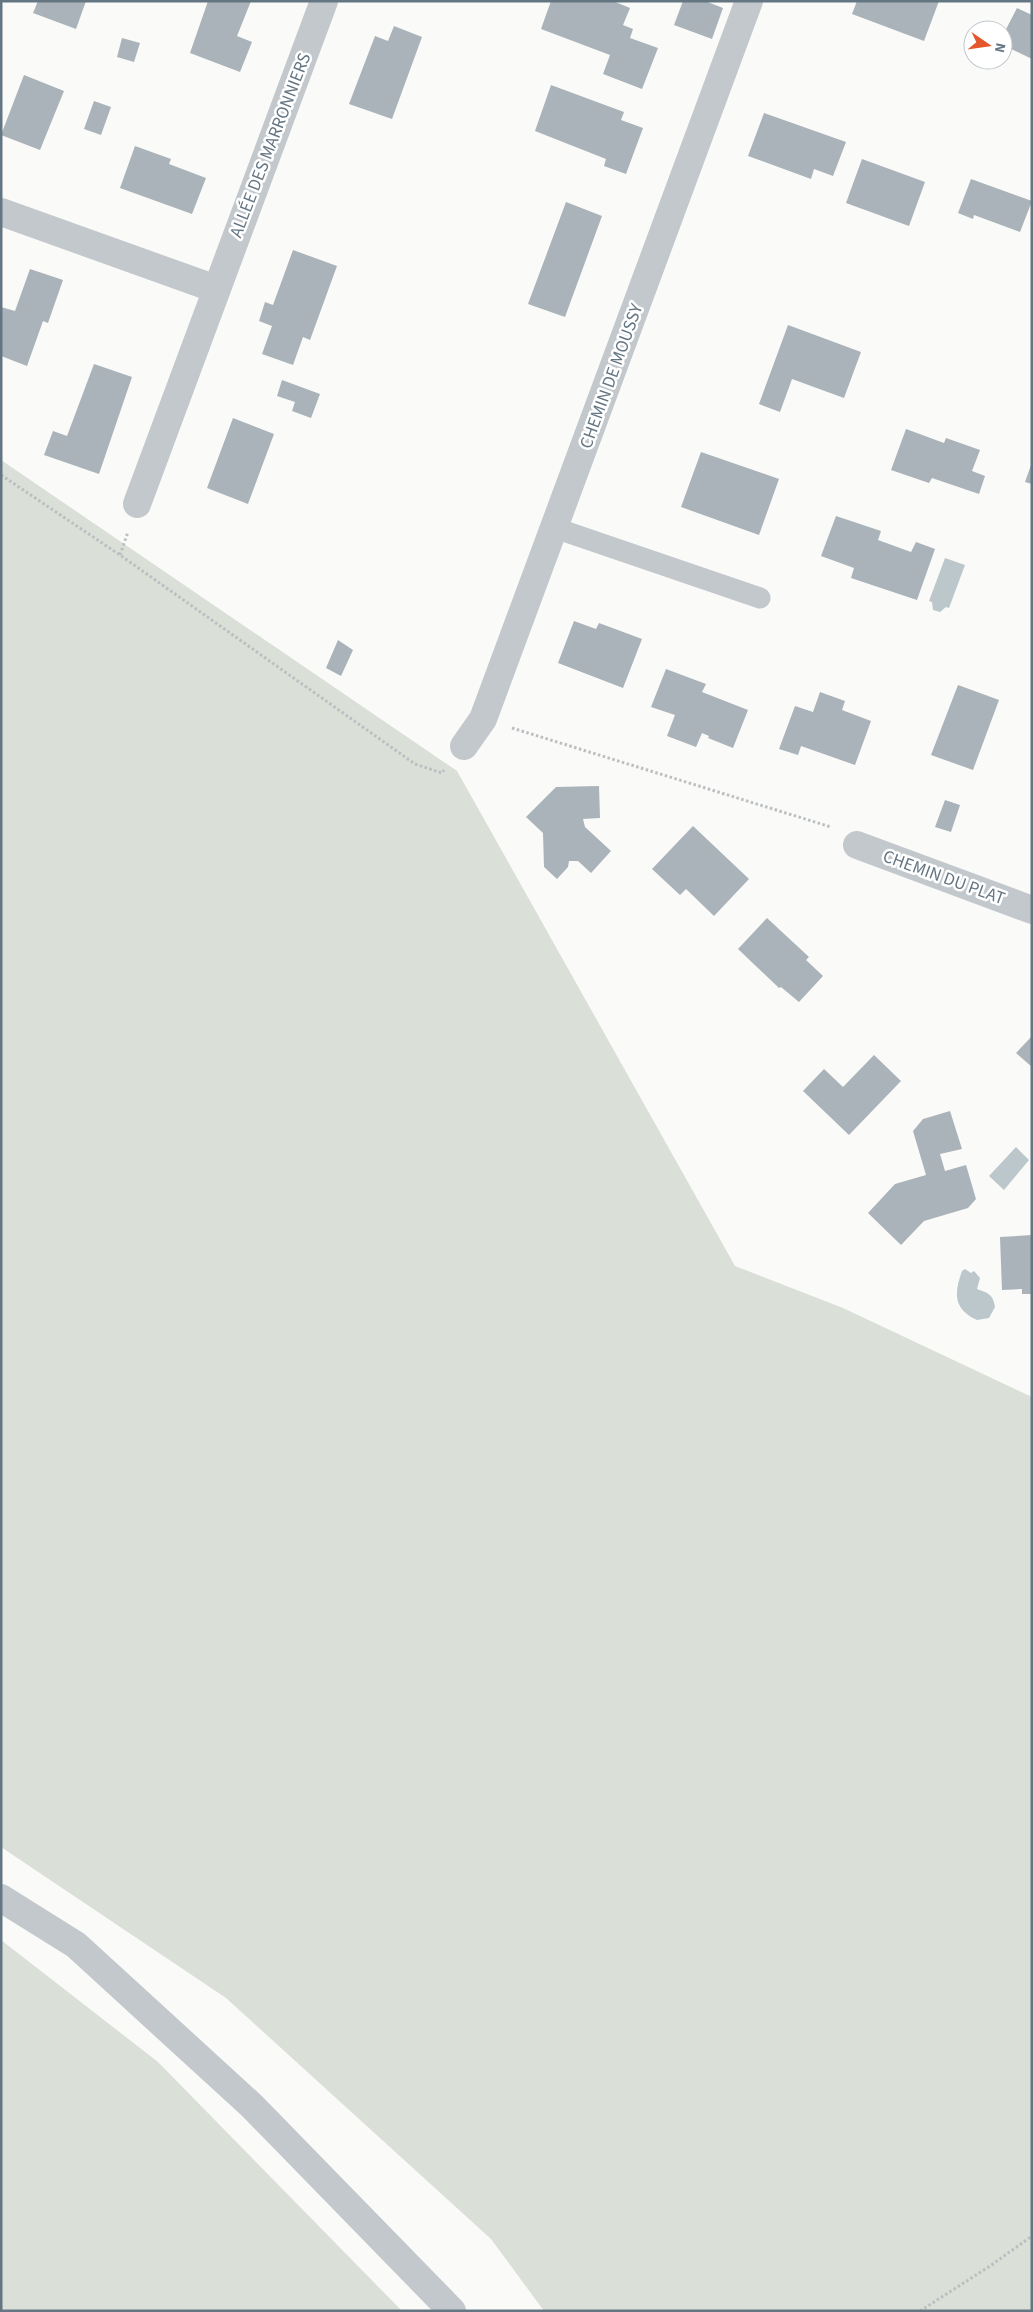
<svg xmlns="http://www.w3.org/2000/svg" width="1033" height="2312" viewBox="0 0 1033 2312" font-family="'Source Sans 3',sans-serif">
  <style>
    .green { fill: #dadfd7 }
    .water { fill: #bbc7cb }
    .building { fill: #aab3b9 }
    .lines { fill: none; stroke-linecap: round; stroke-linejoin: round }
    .path { stroke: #bbbfc2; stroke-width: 3; stroke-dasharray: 2.5 2.5; stroke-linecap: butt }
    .service { stroke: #c3c8cc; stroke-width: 21 }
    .minor { stroke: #c3c8cc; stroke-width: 28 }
    .tertiary { stroke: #c3c8cc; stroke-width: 28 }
    .labels { text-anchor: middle; stroke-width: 5; stroke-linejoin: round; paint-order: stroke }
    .street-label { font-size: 18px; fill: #657683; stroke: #fff }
  </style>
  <rect width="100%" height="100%" fill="#fafaf8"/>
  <path class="green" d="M 1,460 L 457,771 L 735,1266 L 843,1308 L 1032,1397 L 1032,2311 L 544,2311 L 491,2239 L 226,1998 L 1,1847 Z
    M 1,1940 L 158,2062 L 402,2311 L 1,2311 Z"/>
  <path class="water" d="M 945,558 L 965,565 L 949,608 L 946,607 L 940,612 L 933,610 L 932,602 L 929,601 Z
    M 1016,1147 L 1029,1160 L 1004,1190 L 989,1176 Z
    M 965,1269 L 971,1273 L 974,1271 L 980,1278 L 977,1289 C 988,1293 993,1294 995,1307 L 989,1318 L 977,1320 C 953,1309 954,1293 962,1271 Z"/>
  <path class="building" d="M 38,1 L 86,1 L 76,29 L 33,13 Z
    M 208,1 L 251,1 L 237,36 L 252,42 L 240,72 L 190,53 Z
    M 551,1 L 613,1 L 630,8 L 623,25 L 633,29 L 630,38 L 658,48 L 642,89 L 603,74 L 610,55 L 541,29 Z
    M 683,1 L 705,1 L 723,8 L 712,39 L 674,25 Z
    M 857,1 L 939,1 L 924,41 L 852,14 Z
    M 1017,8 L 1032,15 L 1032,59 L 1003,45 L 1003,35 Z
    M 394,26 L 422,37 L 392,119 L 349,104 L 375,36 L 388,41 Z
    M 122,38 L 140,43 L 134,62 L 117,57 Z
    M 24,75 L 64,91 L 40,150 L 1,135 Z
    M 551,85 L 624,112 L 621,120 L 643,128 L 626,174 L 604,166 L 606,159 L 535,131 Z
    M 94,101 L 111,107 L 101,135 L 84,129 Z
    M 764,113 L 846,142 L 833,176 L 814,169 L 811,179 L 748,156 Z
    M 135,146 L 171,159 L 169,164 L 206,178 L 192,214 L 120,188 Z
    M 862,159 L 925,182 L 909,226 L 846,203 Z
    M 971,179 L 1032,201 L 1020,232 L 974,215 L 973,219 L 958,213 Z
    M 566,202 L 602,216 L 565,317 L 528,304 Z
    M 293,250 L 337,266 L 310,340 L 303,337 L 293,365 L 262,354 L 272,326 L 259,321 L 265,302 L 273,305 Z
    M 30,269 L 63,280 L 48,323 L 43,321 L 27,366 L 1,356 L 1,307 L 15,311 Z
    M 788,325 L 861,352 L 844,398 L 792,379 L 780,412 L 759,404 Z
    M 94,364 L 132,377 L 99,474 L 44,455 L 53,431 L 67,436 Z
    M 282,380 L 320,394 L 311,418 L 292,411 L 295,402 L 277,396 Z
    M 233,418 L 274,434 L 248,504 L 207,488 Z
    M 906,429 L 944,443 L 946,438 L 980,450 L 972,471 L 985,476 L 979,494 L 932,478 L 929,483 L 891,470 Z
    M 701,452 L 779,479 L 759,535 L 681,507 Z
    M 1031,465 L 1032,465 L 1032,484 L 1025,482 Z
    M 836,516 L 881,531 L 878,540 L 911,552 L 916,542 L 935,549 L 917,600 L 851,578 L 854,568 L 821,556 Z
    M 574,621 L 596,629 L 599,623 L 642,639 L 623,688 L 558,663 Z
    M 338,640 L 353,650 L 341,676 L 326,668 Z
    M 666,669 L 706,684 L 702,692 L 748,710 L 733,748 L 708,738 L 709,736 L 702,733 L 696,747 L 667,736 L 675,715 L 651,707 Z
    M 958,685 L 999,700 L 973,770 L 931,755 Z
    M 820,692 L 845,701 L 842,710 L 871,721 L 855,765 L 801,746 L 798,755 L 779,749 L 795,706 L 813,712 Z
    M 599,786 L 600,818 L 583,819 L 585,827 L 611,851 L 591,873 L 578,861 L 569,861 L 568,867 L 557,879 L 544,867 L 543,833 L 526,817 L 556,787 Z
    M 945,800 L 960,805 L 951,832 L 935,827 Z
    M 693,826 L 749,879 L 714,916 L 686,889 L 680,895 L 652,869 Z
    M 767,918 L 809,957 L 806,960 L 823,976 L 799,1002 L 781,987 L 779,988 L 738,949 Z
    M 1032,1036 L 1032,1067 L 1016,1053 Z
    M 874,1055 L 901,1081 L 849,1135 L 803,1091 L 824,1069 L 843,1087 Z
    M 950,1111 L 962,1149 L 940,1154 L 945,1171 L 966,1165 L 976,1199 L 968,1208 L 924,1221 L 901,1245 L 868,1213 L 895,1184 L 926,1175 L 913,1131 L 923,1119 Z
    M 1032,1235 L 1032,1294 L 1022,1294 L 1022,1289 L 1002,1290 L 1000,1237 Z"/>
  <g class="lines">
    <path class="path" d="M 1,475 L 120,555 L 415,764 L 442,773 L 444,770
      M 120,555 L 128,532
      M 512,728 L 831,827
      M 920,2311 L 990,2266 L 1032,2236"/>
    <path class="service" d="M 555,528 L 760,598"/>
    <path class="minor" d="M 1,212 L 216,289
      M 137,504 L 324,1
      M 464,746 L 483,719 L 749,1
      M 857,845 L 1032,910"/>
    <path class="tertiary" d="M 1,1898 L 76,1945 L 252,2106 L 452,2311"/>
  </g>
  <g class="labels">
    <g class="street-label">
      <text transform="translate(270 145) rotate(-69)" y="6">ALLÉE DES MARRONNIERS</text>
      <text transform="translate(611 376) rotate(-70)" y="6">CHEMIN DE MOUSSY</text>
      <text transform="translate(944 877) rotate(20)" y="6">CHEMIN DU PLAT</text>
    </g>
  </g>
  <rect width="1033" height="2312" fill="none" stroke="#657683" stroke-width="5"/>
  <g transform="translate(988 45) rotate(103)"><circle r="24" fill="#ffffff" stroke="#c1c8cd"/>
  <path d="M0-4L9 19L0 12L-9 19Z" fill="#e4572e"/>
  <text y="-8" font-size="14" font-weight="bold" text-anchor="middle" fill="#657683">N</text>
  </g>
</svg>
